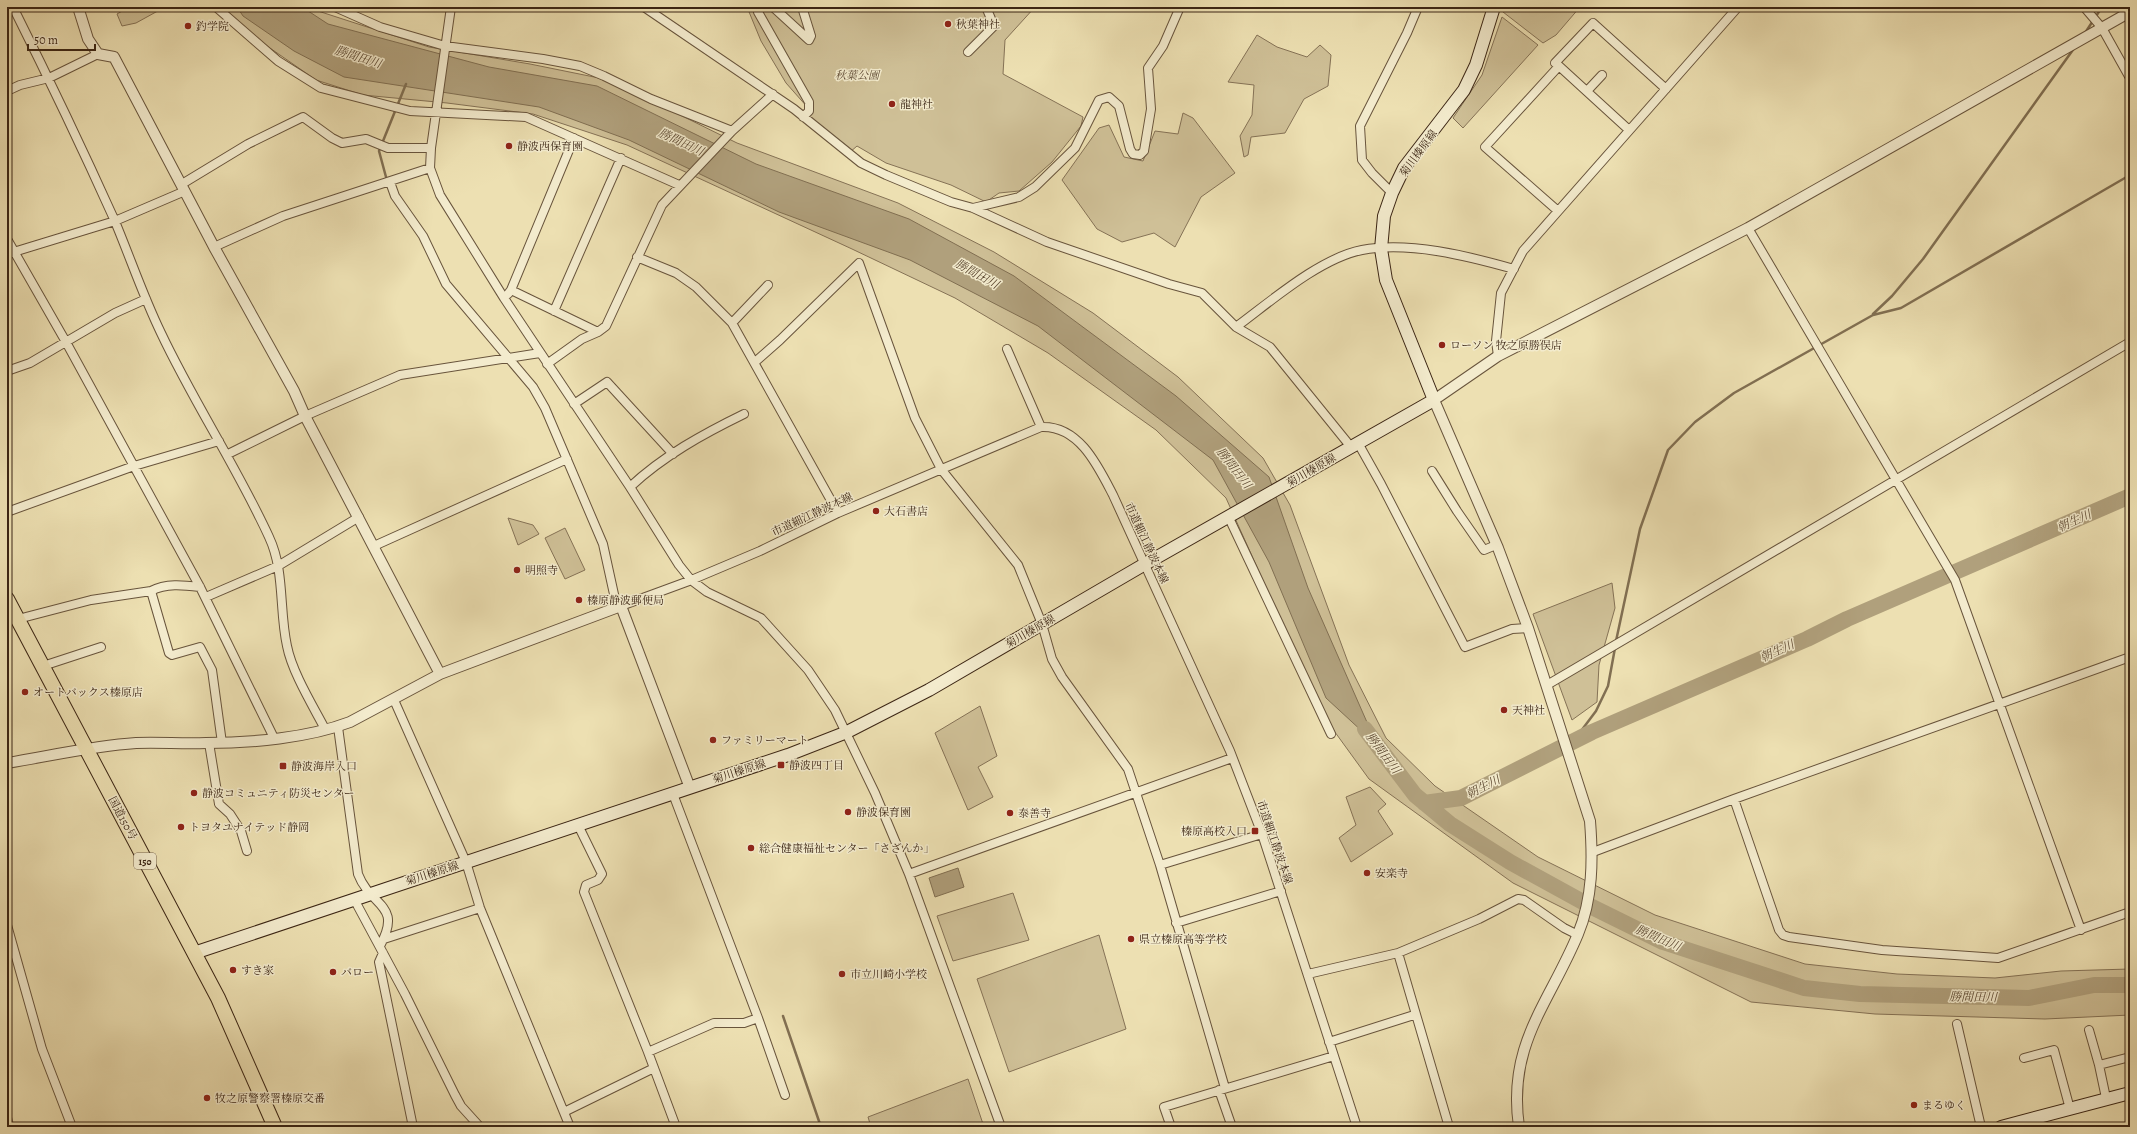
<svg xmlns="http://www.w3.org/2000/svg" width="2137" height="1134" viewBox="0 0 2137 1134" font-family="Alegreya,'Noto Serif JP',serif">
  <style>
    .green { fill: #cfc097; stroke: #857256 }
    .water { fill: #b0a07c; stroke: #816f52 }
    .lines { fill: none; stroke-linecap: round; stroke-linejoin: round }
    .stream { stroke: #816f52; stroke-width: 2.5 }
    .river { stroke: #b0a07c; stroke-width: 16 }
    .minor-casing { stroke: #68543c; stroke-width: 10 }
    .tertiary-casing { stroke: #68543c; stroke-width: 12 }
    .secondary-casing { stroke: #3b2514; stroke-width: 14 }
    .trunk-casing { stroke: #3b2514; stroke-width: 16 }
    .minor { stroke: #f3ebcd; stroke-width: 8 }
    .tertiary { stroke: #f3ebcd; stroke-width: 10 }
    .secondary { stroke: #f3ebcd; stroke-width: 12 }
    .trunk { stroke: #ede0b2; stroke-width: 14 }
    .poi-dot { fill: #8f2418; stroke: #f3ebcd; stroke-width: 1.5 }
    .labels { text-anchor: middle; stroke-width: 3; stroke-linejoin: round; paint-order: stroke }
    .shield { fill: #f3ebcd; stroke: #72604c; stroke-width: 1 }
    .shield-label { font-size: 10px; font-weight: bold; fill: #3b2514 }
    .poi-label { font-size: 11px; fill: #3b2514; stroke: #f3ebcd; text-anchor: start }
    .park-label { font-size: 11px; font-style: italic; fill: #604c35; stroke: #f3ebcd }
    .street-label { font-size: 11px; fill: #3b2514; stroke: #f3ebcd }
    .water-label { font-size: 12px; font-style: italic; fill: #5e4a33; stroke: #f3ebcd }
  </style>
  <rect width="100%" height="100%" fill="#ede0b2"/>
  <filter id="stains"><feTurbulence type="fractalNoise" baseFrequency=".005" numOctaves="4"/><feColorMatrix values="0 0 0 0 .2 0 0 0 0 .09 0 0 0 0 .02 0 0 0 .5 -.17"/></filter>
  <radialGradient id="worn" r=".72"><stop offset=".6" stop-color="#630" stop-opacity="0"/><stop offset="1" stop-color="#630" stop-opacity=".3"/></radialGradient>
  <path class="green" d="M 129,7 L 165,7 L 136,23 L 122,26 L 117,14 Z
    M 222,7 L 313,7 L 318,11 L 429,47 L 530,64 L 609,80 L 737,143 L 898,203 L 994,252 L 1093,313 L 1178,377 L 1263,458 L 1290,505 L 1349,665 L 1386,738 L 1435,786 L 1538,857 L 1655,915 L 1805,964 L 1897,974 L 1995,978 L 2061,971 L 2130,969 L 2130,1015 L 2045,1019 L 1875,1014 L 1751,1002 L 1513,883 L 1369,779 L 1324,717 L 1226,498 L 1156,430 L 1048,353 L 955,298 L 852,249 L 627,145 L 533,114 L 447,103 L 363,95 L 316,80 L 231,21 Z
    M 747,7 L 1035,7 L 1005,40 L 1003,74 L 1083,117 L 1081,126 L 1052,162 L 1019,191 L 999,193 L 986,202 L 951,185 L 886,163 L 857,146 L 849,153 L 803,117 L 809,109 L 786,83 L 761,41 Z
    M 1504,7 L 1580,7 L 1556,35 L 1543,43 L 1503,12 Z
    M 1502,17 L 1538,45 L 1463,128 L 1453,118 L 1482,75 Z
    M 1257,35 L 1277,47 L 1307,57 L 1320,45 L 1331,55 L 1328,86 L 1304,99 L 1285,133 L 1251,137 L 1248,155 L 1244,157 L 1240,136 L 1252,115 L 1254,85 L 1228,82 Z
    M 1183,113 L 1193,118 L 1235,173 L 1201,197 L 1175,247 L 1154,233 L 1122,242 L 1097,229 L 1062,180 L 1099,128 L 1109,125 L 1124,157 L 1143,161 L 1155,131 L 1178,134 Z
    M 508,518 L 533,525 L 539,534 L 518,545 Z
    M 565,528 L 585,570 L 565,579 L 545,538 Z
    M 1612,583 L 1615,608 L 1599,665 L 1597,702 L 1572,720 L 1533,614 Z
    M 980,706 L 997,756 L 978,767 L 993,797 L 968,810 L 935,733 Z
    M 1370,787 L 1386,804 L 1378,811 L 1393,834 L 1351,862 L 1339,838 L 1356,825 L 1346,797 Z
    M 1013,893 L 1029,940 L 953,961 L 937,916 Z
    M 1099,935 L 1126,1029 L 1009,1072 L 977,979 Z
    M 968,1079 L 984,1127 L 871,1127 L 868,1117 Z
    M 11,1115 L 14,1127 L 7,1127 L 7,1117 Z"/>
  <path class="water" d="M 237,7 L 302,7 L 328,24 L 489,67 L 597,86 L 756,164 L 909,219 L 1014,276 L 1176,396 L 1269,477 L 1308,588 L 1377,745 L 1326,698 L 1269,562 L 1213,460 L 1038,326 L 910,260 L 779,212 L 629,140 L 539,107 L 344,77 L 294,51 L 243,16 Z
    M 958,868 L 964,887 L 935,897 L 929,878 Z"/>
  <g class="lines">
    <path class="stream" d="M 2085,33 L 2102,7
      M 386,177 L 379,151 L 406,84
      M 1873,314 L 1892,296 L 1923,259 L 2075,47
      M 1616,641 L 1640,529 L 1668,450 L 1695,422 L 1734,393 L 1873,315 L 1901,308 L 2130,175
      M 1575,739 L 1596,711 L 1608,686 L 1615,648
      M 783,1016 L 821,1127"/>
    <path class="river" d="M 1365,729 L 1415,795 L 1450,824 L 1510,862 L 1592,907 L 1663,942 L 1804,988 L 1860,994 L 2029,998 L 2094,985 L 2130,985
      M 1424,803 L 1461,798 L 1592,732 L 1807,639 L 1847,619 L 2130,496"/>
    <g class="minor-casing">
      <path id="minor" d="M 13,7 C 48,77 82,148 114,219 C 130,257 143,296 161,333 C 194,403 237,467 269,537 C 285,571 279,610 287,646 C 292,672 313,706 325,729
        M 216,7 L 278,61 L 321,88 L 410,111 L 526,117 L 679,185
        M 335,7 L 380,27 L 445,46 L 543,59 L 580,66 L 604,76 L 651,99 L 732,131
        M 451,7 L 431,148 L 430,168 L 440,195 L 504,298 L 630,487 L 679,565 L 691,580 L 707,592 L 761,618 L 808,670 L 835,710 L 875,793 L 909,874 L 1001,1127
        M 644,7 L 794,109 L 861,163 L 886,175 L 951,202 L 973,208 L 1047,242 L 1169,284 L 1202,293 L 1236,327 L 1270,347 L 1351,447
        M 759,7 L 758,12 L 809,102 L 809,111 L 803,117
        M 773,7 L 809,40 L 811,36 L 802,7
        M 2084,7 L 2102,28 L 2130,78
        M 968,52 L 994,26 L 986,7
        M 1559,66 L 1555,63 L 1593,23 L 1666,89
        M 7,91 L 20,85 L 49,78 L 98,54
        M 1587,91 L 1602,75
        M 390,182 L 395,196 L 423,236 L 446,284 L 533,387 L 545,408 L 603,544 L 617,608
        M 182,184 L 248,144 L 303,117 L 332,138 L 342,143 L 366,139 L 388,148 L 431,148
        M 1392,193 L 1372,173 L 1362,160 L 1360,126 L 1407,33 L 1418,7
        M 973,208 L 1019,197 L 1035,187 L 1075,148 L 1099,100 L 1109,97 L 1119,106 L 1130,149 L 1133,154 L 1140,155 L 1144,151 L 1151,109 L 1148,68 L 1163,46 L 1180,7
        M 1558,211 L 1485,147 L 1559,66 L 1629,130
        M 1748,228 L 1955,580 L 2081,930
        M 7,239 L 66,342 L 200,587 L 274,738
        M 214,247 L 283,216 L 430,168
        M 7,254 L 115,221 L 185,191
        M 637,257 L 676,273 L 696,287 L 732,323 L 838,513
        M 511,290 L 574,138
        M 508,294 L 511,290 L 598,332
        M 554,311 L 621,158
        M 732,323 L 768,285
        M 1236,327 C 1270,302 1320,258 1362,250 C 1409,241 1468,256 1514,269
        M 1007,349 L 1041,427
        M 1498,356 L 1496,341 L 1501,293 L 1523,251 L 1738,7
        M 755,362 L 780,340 L 859,263 L 915,418 L 941,469 L 1018,565 L 1042,624 L 1052,659 L 1062,677 L 1128,769 L 1160,865 L 1225,1088
        M 547,364 L 582,339 L 598,332 L 606,326 L 662,205 L 732,131 L 773,94
        M 7,371 L 30,363 L 115,313 L 146,299
        M 574,404 L 607,382 L 673,454
        M 1358,443 L 1381,484 L 1465,647 L 1512,629 L 1528,628
        M 228,454 L 305,416 L 400,375 L 540,353
        M 1432,471 L 1457,511 L 1484,550 L 1496,545
        M 630,487 C 663,456 703,434 744,414
        M 7,512 L 134,466 L 219,441
        M 1229,518 L 1331,734
        M 374,546 L 567,459
        M 200,587 C 183,585 166,583 151,591 L 169,653 L 172,655 L 200,647 L 212,670 L 222,743
        M 206,597 L 278,566 L 359,517
        M 621,606 L 689,581 L 760,551 L 838,513 L 1041,427 C 1079,425 1098,466 1113,495 L 1230,751 L 1262,834 L 1357,1127
        M 18,619 L 91,600 L 151,591
        M 43,666 L 101,647
        M 1547,685 L 2130,342
        M 394,700 L 466,862 L 480,908 L 570,1127
        M 338,727 L 358,874 C 371,908 403,903 380,946
        M 209,743 L 219,804 L 230,814 L 241,831 L 247,851
        M 673,794 L 758,1018 L 785,1095
        M 1734,799 L 1779,930 L 1783,935 L 1789,937 L 1882,950 L 1998,958 L 2130,912
        M 578,825 L 602,874 L 598,880 L 586,885 L 584,892 L 648,1052 L 676,1127
        M 1593,852 L 1734,799 L 2130,657
        M 1160,865 L 1262,834
        M 909,874 L 1232,758
        M 354,899 L 405,994 L 455,1095 L 461,1106 L 480,1127
        M 1176,923 L 1281,891
        M 7,925 L 42,1049 L 72,1127
        M 384,939 L 480,908
        M 383,953 L 379,962 L 413,1127
        M 1398,953 L 1449,1127
        M 1308,974 L 1398,953 L 1479,919 L 1518,899 L 1524,900 L 1564,928 L 1578,935
        M 1957,1024 L 1981,1127
        M 2089,1030 L 2099,1065
        M 1329,1042 L 1414,1015
        M 648,1052 L 714,1023 L 744,1023 L 758,1018
        M 2024,1058 L 2054,1050 L 2070,1109
        M 1219,1090 L 1232,1127
        M 2106,1098 L 2099,1065 L 2130,1057
        M 564,1112 L 654,1068
        M 1171,1127 L 1164,1107 L 1334,1056"/>
    </g>
    <g class="tertiary-casing">
      <path id="tertiary" d="M 78,7 L 88,39 L 98,54 L 114,57 L 214,247 L 294,391 L 305,416 L 440,674
        M 7,763 C 50,756 92,746 136,743 C 159,742 183,744 206,743 C 251,743 308,738 350,722 L 440,674 L 621,606 L 690,788
        M 1519,1127 C 1507,1044 1549,1004 1578,934 C 1593,898 1593,859 1590,821 L 1528,628 L 1498,548 L 1434,400 L 1498,356 L 1748,228 L 2130,12"/>
    </g>
    <g class="secondary-casing">
      <path id="secondary" d="M 194,953 L 788,755 L 847,732 L 929,690 L 1145,564 L 1434,400 L 1386,280 L 1381,249 L 1384,216 L 1392,193 L 1404,168 L 1464,90 L 1476,65 L 1494,7
        M 2001,1127 L 2130,1093"/>
    </g>
    <g class="trunk-casing">
      <path id="trunk" d="M 7,599 L 218,998 L 275,1127"/>
    </g>
    <use href="#minor" class="minor"/>
    <use href="#tertiary" class="tertiary"/>
    <use href="#secondary" class="secondary"/>
    <use href="#trunk" class="trunk"/>
  </g>
  <g class="poi-dot">
    <circle cx="948" cy="24" r="4"/>
    <circle cx="188" cy="26" r="4"/>
    <circle cx="892" cy="104" r="4"/>
    <circle cx="509" cy="146" r="4"/>
    <circle cx="1442" cy="345" r="4"/>
    <circle cx="876" cy="511" r="4"/>
    <circle cx="517" cy="570" r="4"/>
    <circle cx="579" cy="600" r="4"/>
    <circle cx="25" cy="692" r="4"/>
    <circle cx="1504" cy="710" r="4"/>
    <circle cx="713" cy="740" r="4"/>
    <rect x="777" y="761" width="8" height="8" rx="2"/>
    <rect x="279" y="762" width="8" height="8" rx="2"/>
    <circle cx="194" cy="793" r="4"/>
    <circle cx="848" cy="812" r="4"/>
    <circle cx="1010" cy="813" r="4"/>
    <circle cx="181" cy="827" r="4"/>
    <rect x="1251" y="827" width="8" height="8" rx="2"/>
    <circle cx="751" cy="848" r="4"/>
    <circle cx="1367" cy="873" r="4"/>
    <circle cx="1131" cy="939" r="4"/>
    <circle cx="233" cy="970" r="4"/>
    <circle cx="333" cy="972" r="4"/>
    <circle cx="842" cy="974" r="4"/>
    <circle cx="207" cy="1098" r="4"/>
    <circle cx="1914" cy="1105" r="4"/>
  </g>
  <g class="labels">
    <rect class="shield" x="134" y="853" width="22" height="16" rx="3"/>
    <g class="shield-label">
      <text x="145" y="865">150</text>
    </g>
    <g class="poi-label">
      <text x="956" y="28">秋葉神社</text>
      <text x="196" y="30">釣学院</text>
      <text x="900" y="108">龍神社</text>
      <text x="517" y="150">静波西保育園</text>
      <text x="1450" y="349">ローソン 牧之原勝俣店</text>
      <text x="884" y="515">大石書店</text>
      <text x="525" y="574">明照寺</text>
      <text x="587" y="604">榛原静波郵便局</text>
      <text x="33" y="696">オートバックス榛原店</text>
      <text x="1512" y="714">天神社</text>
      <text x="721" y="744">ファミリーマート</text>
      <text x="789" y="769">静波四丁目</text>
      <text x="291" y="770">静波海岸入口</text>
      <text x="202" y="797">静波コミュニティ防災センター</text>
      <text x="856" y="816">静波保育園</text>
      <text x="1018" y="817">泰善寺</text>
      <text x="189" y="831">トヨタユナイテッド静岡</text>
      <text x="1247" y="835" text-anchor="end">榛原高校入口</text>
      <text x="759" y="852">総合健康福祉センター「さざんか」</text>
      <text x="1375" y="877">安楽寺</text>
      <text x="1139" y="943">県立榛原高等学校</text>
      <text x="241" y="974">すき家</text>
      <text x="341" y="976">バロー</text>
      <text x="850" y="978">市立川崎小学校</text>
      <text x="215" y="1102">牧之原警察署榛原交番</text>
      <text x="1922" y="1109">まるゆく</text>
    </g>
    <g class="park-label">
      <text x="857" y="79">秋葉公園</text>
    </g>
    <g class="street-label">
      <text transform="translate(1418 153) rotate(-54)" y="4">菊川榛原線</text>
      <text transform="translate(1311 470) rotate(-30)" y="4">菊川榛原線</text>
      <text transform="translate(812 514) rotate(-25)" y="4">市道細江静波本線</text>
      <text transform="translate(1147 543) rotate(65)" y="4">市道細江静波本線</text>
      <text transform="translate(1030 631) rotate(-30)" y="4">菊川榛原線</text>
      <text transform="translate(739 771) rotate(-18)" y="4">菊川榛原線</text>
      <text transform="translate(123 818) rotate(62)" y="4">国道150号</text>
      <text transform="translate(1275 842) rotate(71)" y="4">市道細江静波本線</text>
      <text transform="translate(432 873) rotate(-18)" y="4">菊川榛原線</text>
    </g>
    <g class="water-label">
      <text transform="translate(358 57) rotate(18)" y="4">勝間田川</text>
      <text transform="translate(681 142) rotate(25)" y="4">勝間田川</text>
      <text transform="translate(977 274) rotate(29)" y="4">勝間田川</text>
      <text transform="translate(1234 468) rotate(52)" y="4">勝間田川</text>
      <text transform="translate(2074 521) rotate(-24)" y="4">朝生川</text>
      <text transform="translate(1777 651) rotate(-24)" y="4">朝生川</text>
      <text transform="translate(1383 753) rotate(53)" y="4">勝間田川</text>
      <text transform="translate(1483 787) rotate(-27)" y="4">朝生川</text>
      <text transform="translate(1658 938) rotate(23)" y="4">勝間田川</text>
      <text transform="translate(1973 997) rotate(1)" y="4">勝間田川</text>
    </g>
  </g>
  <rect width="2137" height="1134" fill="none" stroke="#ede0b2" stroke-width="24"/>
  <rect x="8" y="8" width="2121" height="1118" fill="none" stroke="#3b2514" stroke-width="2"/>
  <rect x="12" y="12" width="2113" height="1110" fill="none" stroke="#3b2514"/>
  <path d="M28 44v6h67v-6" fill="none" stroke="#3b2514" stroke-width="2"/>
  <text x="34" y="44" font-size="12" fill="#3b2514" stroke="#f3ebcd" stroke-width="3" paint-order="stroke">50 m</text>
  <rect width="100%" height="100%" filter="url(#stains)"/>
  <rect width="100%" height="100%" fill="url(#worn)"/>
</svg>
